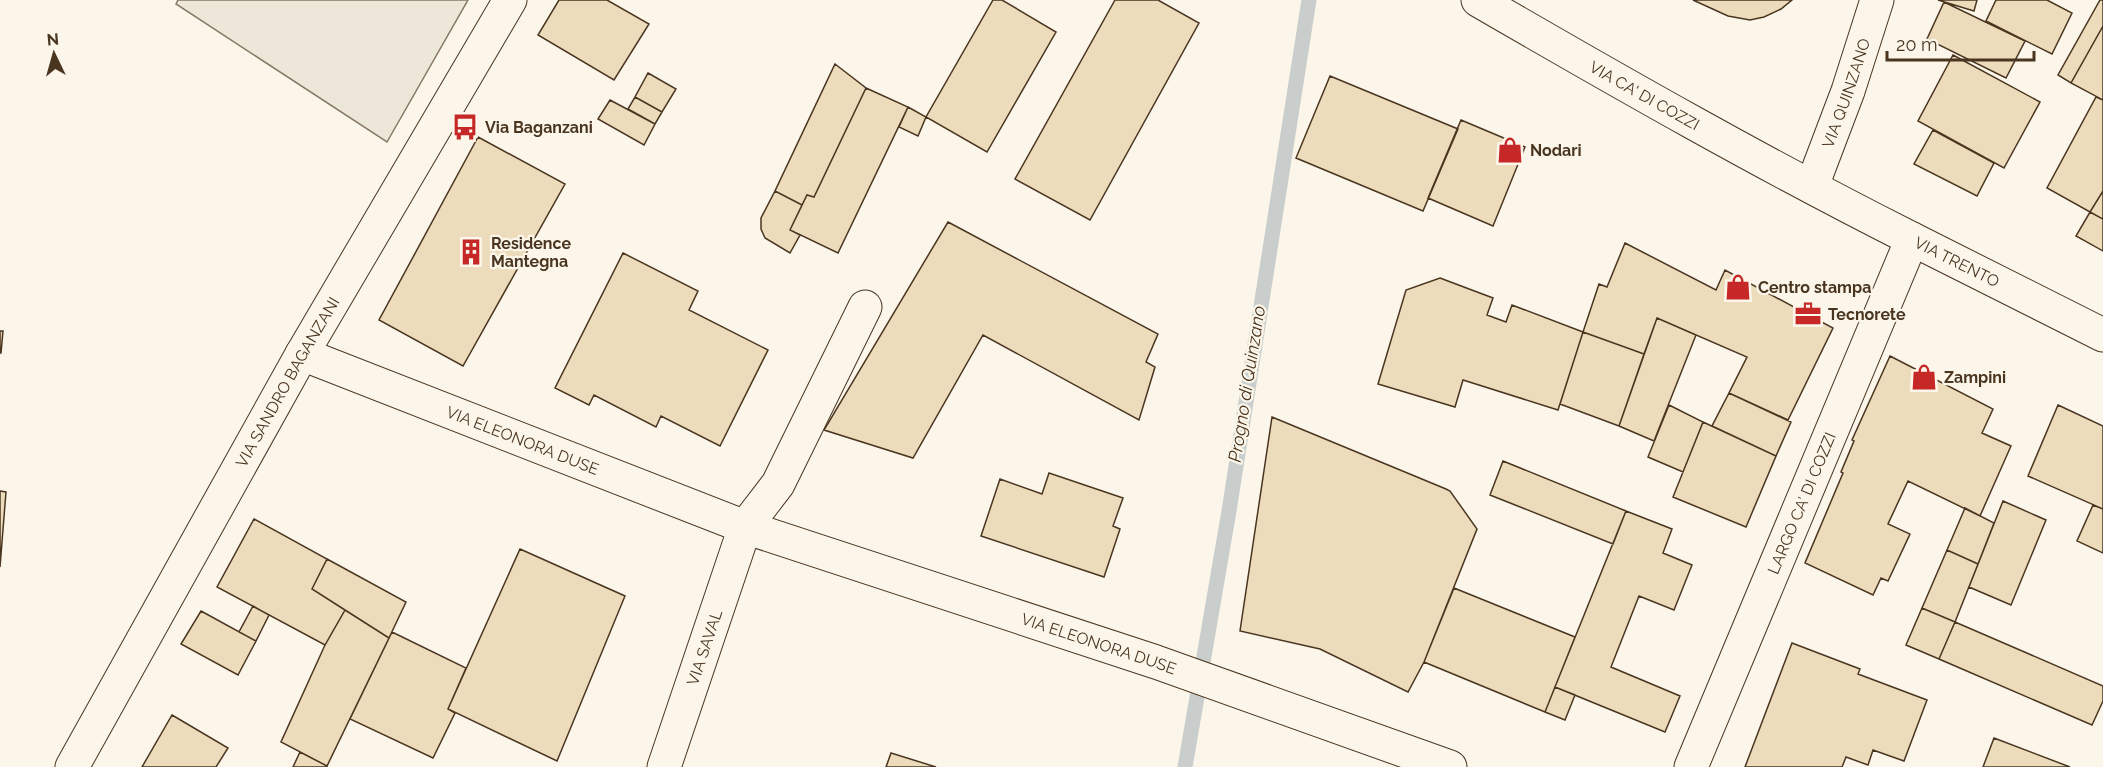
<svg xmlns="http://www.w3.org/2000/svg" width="2103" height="767" viewBox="0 0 2103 767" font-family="Raleway,sans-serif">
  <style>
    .parking { fill: #ede7d9; stroke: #887966; stroke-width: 1.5 }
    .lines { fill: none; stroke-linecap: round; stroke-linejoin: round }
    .stream { stroke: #c9cecd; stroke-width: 15 }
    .building { fill: #ecdcbc; stroke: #4a3520; stroke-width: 1.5 }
    .minor-casing { stroke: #4a3520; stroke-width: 35 }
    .tertiary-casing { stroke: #4a3520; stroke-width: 35 }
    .secondary-casing { stroke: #4a3520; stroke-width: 35 }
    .minor { stroke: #fbf6e9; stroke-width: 33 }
    .tertiary { stroke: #fbf6e9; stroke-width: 33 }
    .secondary { stroke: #fbf6e9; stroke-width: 33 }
    .labels { text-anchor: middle; stroke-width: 4.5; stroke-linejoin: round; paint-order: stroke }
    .street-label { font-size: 16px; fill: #4a3520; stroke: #fbf6e9 }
    .poi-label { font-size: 16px; font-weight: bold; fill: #4a3520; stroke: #fbf6e9; text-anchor: start }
    .water-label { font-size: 18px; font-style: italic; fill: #4a3520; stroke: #fbf6e9 }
  </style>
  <rect width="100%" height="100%" fill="#fbf6e9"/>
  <path class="parking" d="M 178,0 L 468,0 L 387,142 L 176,4 Z"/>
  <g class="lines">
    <path class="stream" d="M 1185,767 L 1229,511 L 1309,0"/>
  </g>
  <path class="building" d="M 559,0 L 607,0 L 649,24 L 614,80 L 538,35 Z
    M 993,0 L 1002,0 L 1056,32 L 987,152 L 926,117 Z
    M 1115,0 L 1158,0 L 1199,23 L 1090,220 L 1015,179 Z
    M 1693,0 L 1792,0 L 1781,9 L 1764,17 L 1750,20 L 1728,16 Z
    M 1938,0 L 1977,0 L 1974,11 Z
    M 1996,0 L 2047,0 L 2072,13 L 2052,54 L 1986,21 Z
    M 2100,0 L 2103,0 L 2103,26 L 2071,83 L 2058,75 Z
    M 1944,2 L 2025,41 L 2006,78 L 1927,39 Z
    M 2103,26 L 2103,100 L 2071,83 Z
    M 1953,55 L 2040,102 L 2004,168 L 1918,121 Z
    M 835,64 L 866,88 L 814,197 L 807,195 L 802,205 L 775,191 Z
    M 648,73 L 676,89 L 662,112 L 635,97 Z
    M 1330,76 L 1458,129 L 1423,211 L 1296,158 Z
    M 866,88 L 908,107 L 838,253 L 790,230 L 807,195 L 814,197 Z
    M 635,97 L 662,112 L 655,124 L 628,109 Z
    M 2096,97 L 2103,100 L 2103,191 L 2090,212 L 2047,188 Z
    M 610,100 L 655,124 L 644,145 L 598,119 Z
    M 908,107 L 926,117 L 918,136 L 899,127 Z
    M 1461,120 L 1525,147 L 1493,226 L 1428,198 Z
    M 1933,130 L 1994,163 L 1977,196 L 1914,164 Z
    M 478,137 L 565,184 L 463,366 L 379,320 Z
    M 775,191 L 802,205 L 790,230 L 800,235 L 790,253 L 765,238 L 761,229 L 761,218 Z
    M 2103,191 L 2103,219 L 2090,212 Z
    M 2090,212 L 2103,219 L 2103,251 L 2076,236 Z
    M 948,222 L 1158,334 L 1146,362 L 1155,367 L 1139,420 L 983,335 L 913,458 L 824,430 Z
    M 1625,243 L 1716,290 L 1725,270 L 1833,328 L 1788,420 L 1729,393 L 1747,357 L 1657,318 L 1644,354 L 1583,332 L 1599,284 L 1607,287 Z
    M 623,253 L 698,291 L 689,310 L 768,350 L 720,446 L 661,416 L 656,427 L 594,395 L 589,405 L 555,388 Z
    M 1440,278 L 1493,298 L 1487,315 L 1506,322 L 1512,305 L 1583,332 L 1558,410 L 1463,380 L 1455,407 L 1378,384 L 1406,290 Z
    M 1657,318 L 1696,335 L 1654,441 L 1619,426 Z
    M 0,331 L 3,331 L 1,353 L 0,353 Z
    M 1583,332 L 1644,354 L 1619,426 L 1560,404 Z
    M 1890,356 L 1993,409 L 1982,433 L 2011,446 L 1980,516 L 1908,481 L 1888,524 L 1910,534 L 1888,581 L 1881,578 L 1873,595 L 1805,563 L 1843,473 L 1841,472 L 1854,441 L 1852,440 Z
    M 1729,393 L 1791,422 L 1776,456 L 1712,426 Z
    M 1669,405 L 1703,422 L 1683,472 L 1648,457 Z
    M 2058,405 L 2103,426 L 2103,509 L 2028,476 Z
    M 1272,417 L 1446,489 L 1450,491 L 1477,529 L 1424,662 L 1408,692 L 1320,649 L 1240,631 Z
    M 1703,422 L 1776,456 L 1746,527 L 1673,497 Z
    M 1503,461 L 1626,511 L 1613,544 L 1490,495 Z
    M 1049,473 L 1123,498 L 1113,526 L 1120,529 L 1104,577 L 981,536 L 1000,479 L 1042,494 Z
    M 0,491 L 6,492 L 0,567 Z
    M 2003,501 L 2046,520 L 2011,605 L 1969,587 Z
    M 2093,505 L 2103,509 L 2103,553 L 2077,541 Z
    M 1965,508 L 1994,523 L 1978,564 L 1947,550 Z
    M 1626,511 L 1672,529 L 1663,553 L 1692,565 L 1674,610 L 1639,596 L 1611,667 L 1680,696 L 1665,732 L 1555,687 Z
    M 254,519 L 327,559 L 312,589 L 345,610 L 325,645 L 217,587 Z
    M 520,549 L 625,596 L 557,761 L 448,709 Z
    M 1947,550 L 1978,564 L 1955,622 L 1922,608 Z
    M 327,559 L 406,602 L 389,638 L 312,589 Z
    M 1454,588 L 1575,637 L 1545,712 L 1424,662 Z
    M 253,606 L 269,615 L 256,641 L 239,632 Z
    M 1922,608 L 1955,622 L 1939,659 L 1906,645 Z
    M 345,610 L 389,638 L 327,766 L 281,742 L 325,645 Z
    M 201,611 L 256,641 L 238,675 L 181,644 Z
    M 1955,622 L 2103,686 L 2103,701 L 2092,725 L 1939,659 Z
    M 392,632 L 466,668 L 448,709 L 455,713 L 433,758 L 350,719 Z
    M 1792,643 L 1860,669 L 1858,674 L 1927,700 L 1904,761 L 1873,750 L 1868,765 L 1846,757 L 1842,767 L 1745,767 Z
    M 1555,687 L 1575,695 L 1565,720 L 1545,712 Z
    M 172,715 L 228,748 L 216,767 L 142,767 Z
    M 1994,738 L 2070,767 L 1983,767 Z
    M 300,752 L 327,766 L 327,767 L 293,767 Z
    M 891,753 L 936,767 L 886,767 Z"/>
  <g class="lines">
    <g class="minor-casing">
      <g id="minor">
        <path id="s1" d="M 302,354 L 745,527 L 1156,662 L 1450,767"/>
        <path id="s2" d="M 72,767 L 302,354 L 510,0"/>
        <path id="s3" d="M 664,767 L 745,527 L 778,484 L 865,307"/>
        <path id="s4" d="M 1691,767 L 1912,239"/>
      </g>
    </g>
    <g class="tertiary-casing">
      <g id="tertiary">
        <path id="s5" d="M 1812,186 L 1848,91 L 1877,0"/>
      </g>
    </g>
    <g class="secondary-casing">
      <g id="secondary">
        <path id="s6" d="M 1478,0 C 1621,83 1765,165 1912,239 C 1976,271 2040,303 2103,335"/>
      </g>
    </g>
    <use href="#minor" class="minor"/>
    <use href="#tertiary" class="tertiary"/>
    <use href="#secondary" class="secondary"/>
  </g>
  <defs>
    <g id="bus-bare" transform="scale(2.07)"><path d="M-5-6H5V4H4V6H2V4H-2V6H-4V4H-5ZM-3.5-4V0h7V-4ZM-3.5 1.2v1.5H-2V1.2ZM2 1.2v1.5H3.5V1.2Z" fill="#c62828" stroke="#fbf6e9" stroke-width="2.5" paint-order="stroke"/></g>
    <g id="shop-bare" transform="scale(2.07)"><path d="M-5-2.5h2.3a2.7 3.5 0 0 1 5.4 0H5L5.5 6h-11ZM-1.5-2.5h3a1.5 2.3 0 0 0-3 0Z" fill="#c62828" stroke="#fbf6e9" stroke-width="2.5" paint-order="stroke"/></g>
    <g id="building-bare" transform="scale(2.07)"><path d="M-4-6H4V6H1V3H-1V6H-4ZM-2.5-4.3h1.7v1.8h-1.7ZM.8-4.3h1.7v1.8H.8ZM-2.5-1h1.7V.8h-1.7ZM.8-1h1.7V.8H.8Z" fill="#c62828" stroke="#fbf6e9" stroke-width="2.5" paint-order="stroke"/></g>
    <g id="office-bare" transform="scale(2.07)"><path d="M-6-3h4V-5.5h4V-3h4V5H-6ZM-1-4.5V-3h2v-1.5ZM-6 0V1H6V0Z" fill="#c62828" stroke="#fbf6e9" stroke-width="2.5" paint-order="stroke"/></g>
  </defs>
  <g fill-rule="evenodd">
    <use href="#bus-bare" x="465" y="127"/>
    <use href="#shop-bare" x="1510" y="150"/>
    <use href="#building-bare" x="471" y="252"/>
    <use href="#shop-bare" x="1738" y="287"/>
    <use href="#office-bare" x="1808" y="314"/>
    <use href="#shop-bare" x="1924" y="377"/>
  </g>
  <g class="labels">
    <g class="street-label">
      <text dy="6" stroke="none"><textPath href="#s5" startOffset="99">VIA QUINZANO</textPath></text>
      <text dy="6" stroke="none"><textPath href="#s6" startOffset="192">VIA CA' DI COZZI</textPath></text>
      <text dy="6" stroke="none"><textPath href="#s6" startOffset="546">VIA TRENTO</textPath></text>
      <text dy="6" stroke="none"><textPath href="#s2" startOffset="441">VIA SANDRO BAGANZANI</textPath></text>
      <text dy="6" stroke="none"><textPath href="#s1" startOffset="237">VIA ELEONORA DUSE</textPath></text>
      <text dy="6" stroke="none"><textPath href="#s4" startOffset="286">LARGO CA' DI COZZI</textPath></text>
      <text dy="6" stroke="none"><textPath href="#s1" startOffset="848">VIA ELEONORA DUSE</textPath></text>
      <text dy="6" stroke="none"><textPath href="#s3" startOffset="126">VIA SAVAL</textPath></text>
    </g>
    <g class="poi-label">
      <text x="485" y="133">Via Baganzani</text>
      <text x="1530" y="156">Nodari</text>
      <text x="491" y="249">Residence<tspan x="491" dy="18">Mantegna</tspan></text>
      <text x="1758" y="293">Centro stampa</text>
      <text x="1828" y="320">Tecnorete</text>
      <text x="1944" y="383">Zampini</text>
    </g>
    <g class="water-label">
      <text transform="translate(1247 384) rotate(-81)" y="6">Progno di Quinzano</text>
    </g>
  </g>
  <g transform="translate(54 54) rotate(355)" stroke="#fbf6e9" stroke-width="4.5" paint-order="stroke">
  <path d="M0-4.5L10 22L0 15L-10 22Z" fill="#4a3520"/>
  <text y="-9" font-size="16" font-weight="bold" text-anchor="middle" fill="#4a3520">N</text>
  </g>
  <path d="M1887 51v9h147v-9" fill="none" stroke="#4a3520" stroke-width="3"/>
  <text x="1896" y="51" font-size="18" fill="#4a3520" stroke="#fbf6e9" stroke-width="4.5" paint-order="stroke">20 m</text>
</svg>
